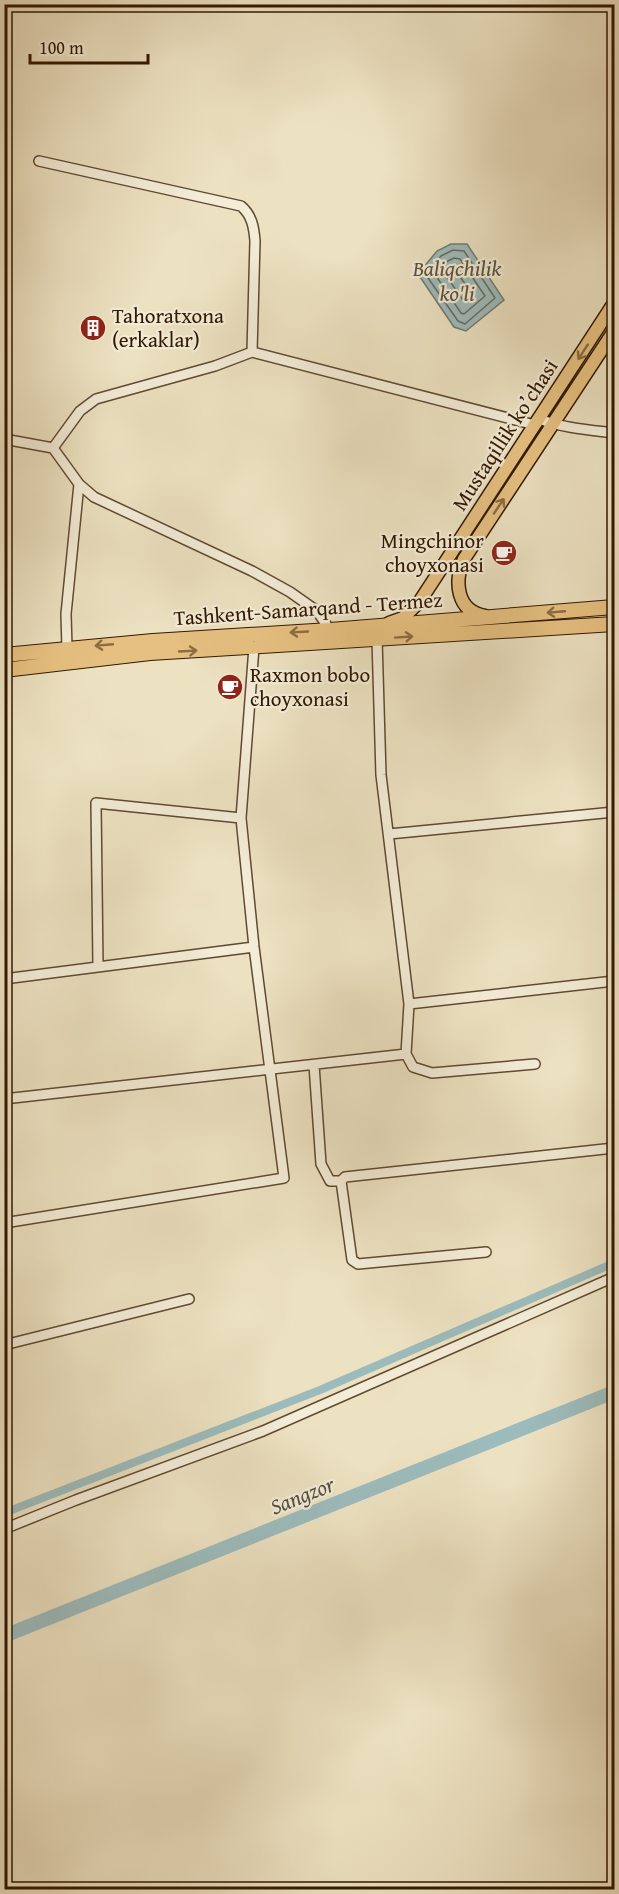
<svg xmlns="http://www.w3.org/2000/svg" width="619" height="1894" viewBox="0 0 619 1894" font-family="'Gentium Book Plus',serif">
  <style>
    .water { fill: #9cbbbc; stroke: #727a71; stroke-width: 1.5 }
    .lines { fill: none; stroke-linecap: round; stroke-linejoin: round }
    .shore { stroke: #676a5e; stroke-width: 1.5 }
    .canal { stroke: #9cbbbc; stroke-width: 8 }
    .river { stroke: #9cbbbc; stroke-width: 14 }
    .minor-casing { stroke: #604a30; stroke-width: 12 }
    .major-casing { stroke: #321800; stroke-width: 15 }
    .highway-casing { stroke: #321800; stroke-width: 16 }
    .minor { stroke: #f3ecd7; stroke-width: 9 }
    .major { stroke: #e6c080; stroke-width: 12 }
    .highway { stroke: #e6c080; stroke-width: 14 }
    .oneway { stroke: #8c6c40 }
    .labels { text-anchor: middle; stroke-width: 4.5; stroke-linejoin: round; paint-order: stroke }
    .poi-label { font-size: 21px; fill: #321800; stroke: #f3ecd7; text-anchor: start }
    .street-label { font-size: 21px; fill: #321800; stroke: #f3ecd7 }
    .water-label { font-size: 22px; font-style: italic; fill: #575142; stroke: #f3ecd7 }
  </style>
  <rect width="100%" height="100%" fill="#ece1c1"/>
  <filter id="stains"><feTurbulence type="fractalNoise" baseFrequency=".00333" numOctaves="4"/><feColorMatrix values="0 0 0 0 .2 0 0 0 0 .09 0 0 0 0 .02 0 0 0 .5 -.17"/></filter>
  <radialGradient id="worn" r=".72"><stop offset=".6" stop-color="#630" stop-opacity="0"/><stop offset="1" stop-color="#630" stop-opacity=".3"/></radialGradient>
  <path class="water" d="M 451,244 L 467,244 L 504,300 L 466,331 L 454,327 L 418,274 L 437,251 Z"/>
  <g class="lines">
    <path class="shore" d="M 453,250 L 464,251 L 495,298 L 465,324 L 458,321 L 426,275 L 441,256 Z
      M 454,258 L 460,259 L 485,296 L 464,314 L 461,313 L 436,276 L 446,262 Z
      M 454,268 L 472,294 L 472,297 L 467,301 L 463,300 L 447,277 L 447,274 Z"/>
    <path class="canal" d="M 4,1513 L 320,1390 L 614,1263"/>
    <path class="river" d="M 4,1636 L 614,1392"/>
    <g class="minor-casing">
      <path id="minor" d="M 39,161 L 241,206 C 252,215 254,228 255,241 L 252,352 L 535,425
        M 252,352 L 215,366 L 96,399 L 80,411 L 53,448 L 79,484 L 94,497 L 252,571 L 290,592 L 317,611 L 330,630
        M 539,419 C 563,428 589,430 614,433
        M 4,439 L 53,448
        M 67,648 L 66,614 L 79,484
        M 389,834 L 614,812
        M 98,967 L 96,803 L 241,818
        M 4,979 L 254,947
        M 409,1004 L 614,981
        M 406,1054 L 413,1067 L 432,1073 L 535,1064
        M 314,1065 L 321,1164 L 330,1181 L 341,1181
        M 4,1099 L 406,1054 L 409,1004 L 381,775 L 377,639
        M 4,1223 L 284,1178 L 254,947 L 241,818 L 254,647
        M 486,1252 L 358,1264 L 352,1260 L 341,1181 L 345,1177 L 614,1148
        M 4,1345 L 189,1299
        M 4,1529 L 76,1500 L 263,1431 L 614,1277"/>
    </g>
    <g class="major-casing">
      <path id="major" d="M 485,616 C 456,611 454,581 464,559 L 614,331
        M 389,623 L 403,618 L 420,601 L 614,303"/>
    </g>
    <g class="highway-casing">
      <path id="highway" d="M 4,655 L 153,641 L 330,630 L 614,607
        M 4,670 L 150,653 L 614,624"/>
    </g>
    <use href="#minor" class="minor"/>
    <use href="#major" class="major"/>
    <use href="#highway" class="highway"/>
  </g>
  <defs><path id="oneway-shaft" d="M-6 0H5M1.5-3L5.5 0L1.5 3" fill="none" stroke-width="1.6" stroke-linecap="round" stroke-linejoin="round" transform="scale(1.5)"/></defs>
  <g class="oneway">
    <use href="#oneway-shaft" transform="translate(583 352) rotate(123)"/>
    <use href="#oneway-shaft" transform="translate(499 506) rotate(-56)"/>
    <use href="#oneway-shaft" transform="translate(556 612) rotate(175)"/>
    <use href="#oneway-shaft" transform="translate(299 632) rotate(177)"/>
    <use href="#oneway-shaft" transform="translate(404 637) rotate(-4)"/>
    <use href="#oneway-shaft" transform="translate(104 645) rotate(175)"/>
    <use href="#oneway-shaft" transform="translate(188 651) rotate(-3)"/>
  </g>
  <defs>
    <g id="building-disc" transform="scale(1.35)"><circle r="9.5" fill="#8f2418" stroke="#f3ecd7"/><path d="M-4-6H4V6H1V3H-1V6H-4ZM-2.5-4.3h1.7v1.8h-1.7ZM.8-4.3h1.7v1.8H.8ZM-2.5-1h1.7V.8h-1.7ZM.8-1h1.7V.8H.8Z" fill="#fff"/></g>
    <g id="cafe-disc" transform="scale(1.35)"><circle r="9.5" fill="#8f2418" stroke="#f3ecd7"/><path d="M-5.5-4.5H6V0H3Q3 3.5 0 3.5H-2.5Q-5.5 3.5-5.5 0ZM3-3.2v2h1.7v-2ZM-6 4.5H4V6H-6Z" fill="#fff"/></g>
  </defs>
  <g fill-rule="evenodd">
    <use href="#building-disc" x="93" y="328"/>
    <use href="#cafe-disc" x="504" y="553"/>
    <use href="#cafe-disc" x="230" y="687"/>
  </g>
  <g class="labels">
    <g class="poi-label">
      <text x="112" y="323">Tahoratxona<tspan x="112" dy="24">(erkaklar)</tspan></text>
      <text x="484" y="548" text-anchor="end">Mingchinor<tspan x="484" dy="24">choyxonasi</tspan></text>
      <text x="250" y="682">Raxmon bobo<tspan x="250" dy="24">choyxonasi</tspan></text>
    </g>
    <g class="street-label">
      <text transform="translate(505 435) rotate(-57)" y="7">Mustaqillik ko’chasi</text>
      <text transform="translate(308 609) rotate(-4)" y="7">Tashkent-Samarqand - Termez</text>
    </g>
    <g class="water-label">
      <text x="457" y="276">Baliqchilik<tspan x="457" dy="25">ko'li</tspan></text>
      <text transform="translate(302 1495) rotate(-22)" y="8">Sangzor</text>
    </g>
  </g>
  <rect width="619" height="1894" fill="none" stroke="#ece1c1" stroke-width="24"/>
  <rect x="6" y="6" width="607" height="1882" fill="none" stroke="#321800" stroke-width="3"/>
  <rect x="12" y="12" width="595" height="1870" fill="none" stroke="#321800" stroke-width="1.5"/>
  <path d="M30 54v9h118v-9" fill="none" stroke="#321800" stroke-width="3"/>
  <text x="39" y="54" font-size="18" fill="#321800" stroke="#f3ecd7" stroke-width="4.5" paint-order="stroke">100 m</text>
  <rect width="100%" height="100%" filter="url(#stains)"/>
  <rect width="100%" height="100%" fill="url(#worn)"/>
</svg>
